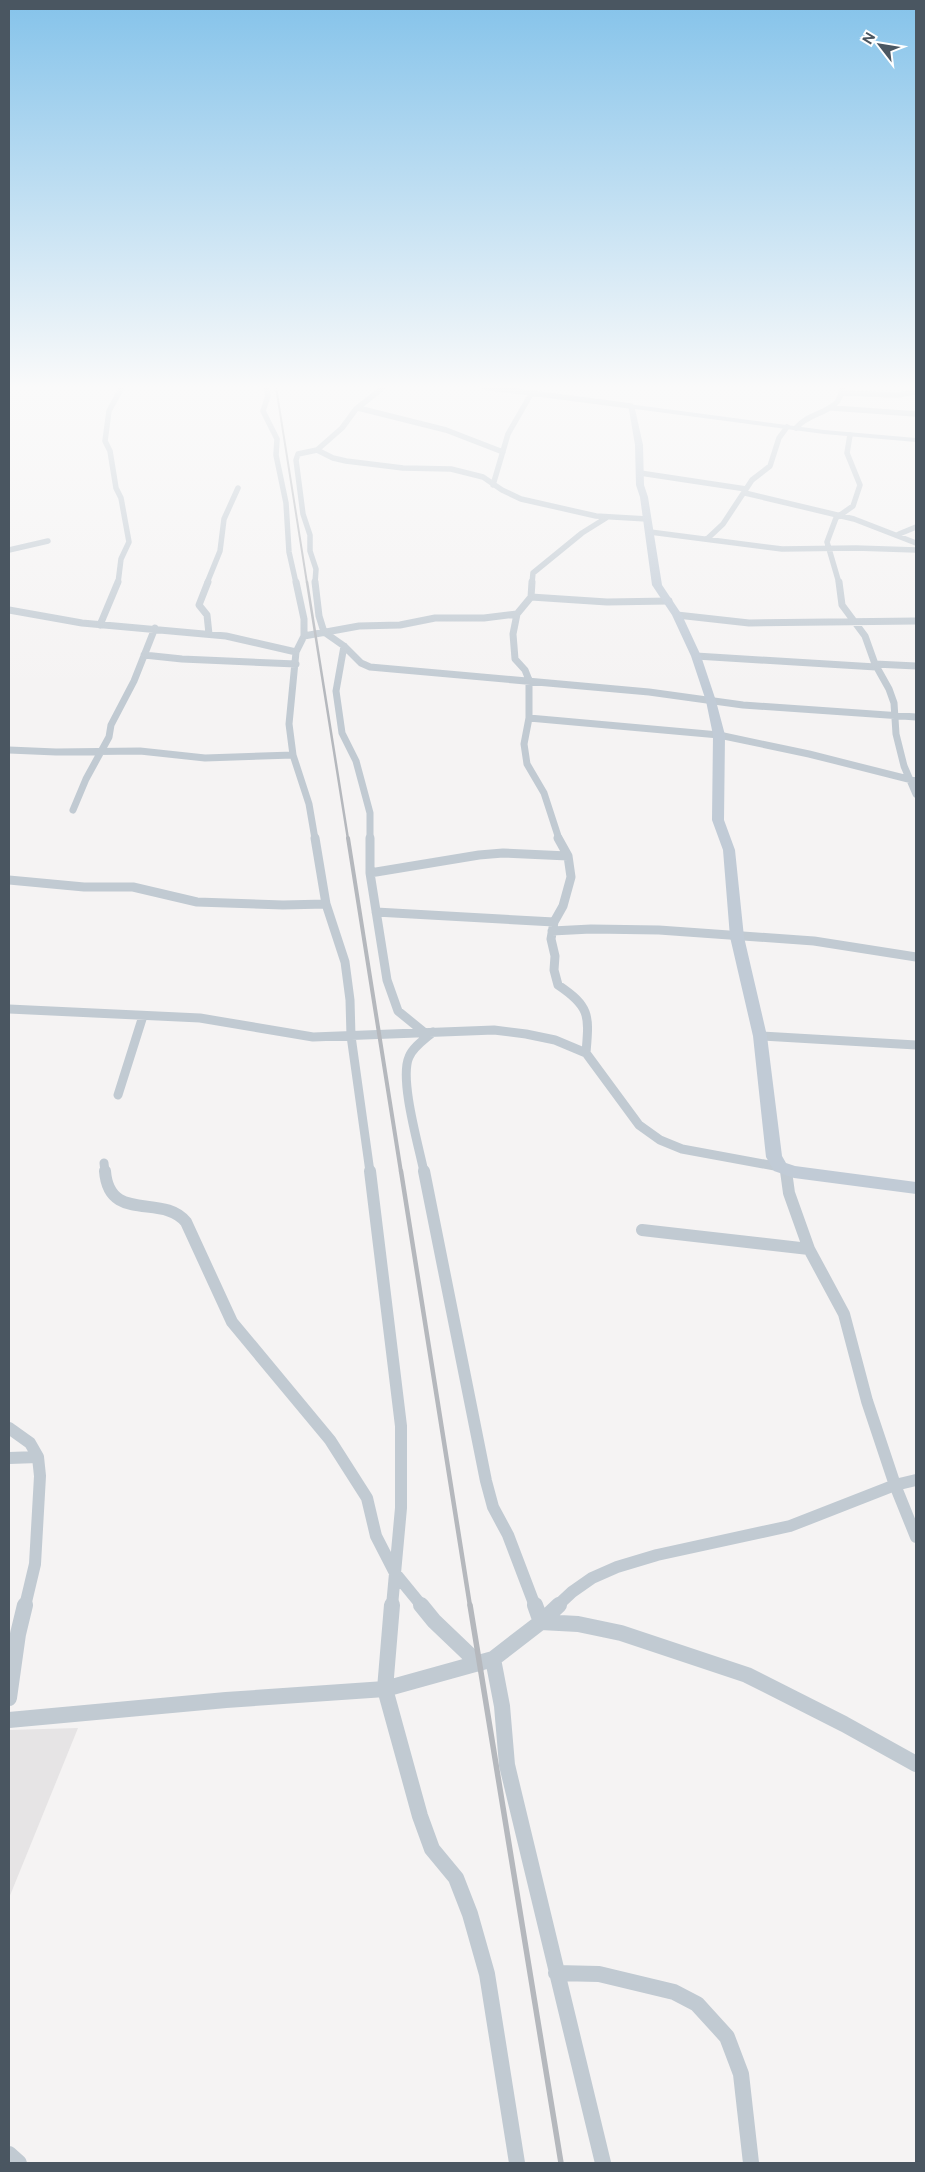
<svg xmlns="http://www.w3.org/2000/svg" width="925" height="2172" viewBox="0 0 925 2172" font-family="'Public Sans',sans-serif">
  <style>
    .education { fill: #e6e4e5 }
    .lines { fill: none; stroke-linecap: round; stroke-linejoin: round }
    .street-far4 { stroke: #c1cad2; stroke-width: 5.5 }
    .street-far3 { stroke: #c1cad2; stroke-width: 7 }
    .street-far2 { stroke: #c1cad2; stroke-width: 9 }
    .street-far1 { stroke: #c1cad2; stroke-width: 12 }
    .street { stroke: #c1cad2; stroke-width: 16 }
    .secondary { fill: #c1cbd6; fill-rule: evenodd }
    .rail-far4 { stroke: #b5b8bd; stroke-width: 2 }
    .rail-far3 { stroke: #b5b8bd; stroke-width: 2.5 }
    .rail-far2 { stroke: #b5b8bd; stroke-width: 4 }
    .rail-far1 { stroke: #b5b8bd; stroke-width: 4.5 }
    .rail { stroke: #b5b8bd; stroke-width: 5.5 }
  </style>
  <rect width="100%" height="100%" fill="#f5f3f3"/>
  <path class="education" d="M 78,1728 L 9,1898 L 9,1730 Z"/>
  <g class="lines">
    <path class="street-far4" d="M 266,387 L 268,396 L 263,411 L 277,439 L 276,455 L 286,503 L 289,552 L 296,583
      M 384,387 L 356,409 L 342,428 L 317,450 L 333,458 L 346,461 L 403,468 L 451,469 L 483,477 L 502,490 L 521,499 L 596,516 L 647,519
      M 484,387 L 631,406
      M 842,393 L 897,395 L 916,392
      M 358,408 L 446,430 L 503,452
      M 832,408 L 916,414
      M 796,428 C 810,410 841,414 842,388
      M 640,473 L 746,489
      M 493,485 L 508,434 L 531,394
      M 745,493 L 854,519 L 916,543
      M 650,532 L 782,549 L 856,548 L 916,550
      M 899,534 L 916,527
      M 707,539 L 723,524 L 752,480 L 770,466 L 779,438 L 787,427
      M 9,550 L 48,541
      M 118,583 L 121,559 L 129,542 L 121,498 L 116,488 L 110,451 L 105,441 L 109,411 L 122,387
      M 207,583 L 220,551 L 224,519 L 238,488
      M 315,583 L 316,569 L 310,551 L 310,535 L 303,514 L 296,460 L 298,454 L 317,450
      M 532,583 L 533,573 L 582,533 L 606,518
      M 839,583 L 827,542 L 836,518 L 853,506 L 860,485 L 847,453 L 850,435"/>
    <path class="street-far3" d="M 208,582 L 199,605 L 207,615 L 209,634
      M 296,582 L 304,619 L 304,636 L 296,652 L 289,724 L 293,755 L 309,804 L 315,839
      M 315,582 L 319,616 L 324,632 L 344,646 L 361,663 L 370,667 L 649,692 L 743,705 L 916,717
      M 532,582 L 531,597 L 517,614 L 513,634 L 515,659 L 525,670 L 529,680 L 529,718 L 524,744 L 527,764 L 544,793 L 559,839
      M 839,582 L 842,605 L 865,636 L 875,664 L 889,689 L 894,703 L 896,734 L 904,766 L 916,794
      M 531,597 L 607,602 L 669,601
      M 9,610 L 82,623 L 226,636 L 296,652
      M 677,615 L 749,623 L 916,621
      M 100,625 L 118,582
      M 304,636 L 359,626 L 400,625 L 435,618 L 484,618 L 517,614
      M 344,646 L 336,691 L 342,733 L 356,761 L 370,813 L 370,839
      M 144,655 L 182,659 L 296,664
      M 696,656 L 876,667
      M 875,664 L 916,666
      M 529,718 L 719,735 L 809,754 L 916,781
      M 9,750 L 56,752 L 140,751 L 205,758 L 293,755
      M 73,810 L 86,779 L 109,737 L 111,725 L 134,681 L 155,628"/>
    <path class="street-far2" d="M 315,838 L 326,904 L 345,962 L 350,1000 L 351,1036 L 370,1172
      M 370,838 L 370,873 L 387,980 L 398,1011 L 425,1033
      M 558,838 L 568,856 L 571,877 L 563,906 L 554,922 L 551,939 L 555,956 L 554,970 L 558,985 C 591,1007 589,1016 586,1053
      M 370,873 L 479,855 L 503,853 L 568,856
      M 9,880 L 84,887 L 133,887 L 197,902 L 283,905 L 326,904
      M 376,912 L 554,922
      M 552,931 L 591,929 L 659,930 L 814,941 L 916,957
      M 9,1009 L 200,1018 L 313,1037 L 494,1030 L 526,1034 L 555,1040 L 586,1053 L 639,1125 L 660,1140 L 682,1149 L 780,1167
      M 760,1036 L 916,1045
      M 118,1095 L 143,1016
      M 104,1163 L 105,1172
      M 786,1170 L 786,1172
      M 424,1172 C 419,1147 399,1079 409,1057 C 413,1047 425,1039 433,1032"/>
    <path class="street-far1" d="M 105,1171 C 109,1224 163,1193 186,1222 L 232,1322 L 330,1440 L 367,1498 L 376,1536 L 395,1573 L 422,1606
      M 370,1171 L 401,1426 L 401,1508 L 392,1606
      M 424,1171 L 486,1481 L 493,1507 L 508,1535 L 535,1606
      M 786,1171 L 789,1193 L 809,1249 L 844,1314 L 867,1401 L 895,1485 L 916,1537
      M 642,1230 L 809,1249
      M 9,1428 L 30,1443 L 38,1457 L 40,1476 L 35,1564 L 25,1606
      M 9,1458 L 38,1457
      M 557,1606 L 572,1592 L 592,1578 L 617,1567 L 657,1555 L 790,1526 L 895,1485 L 916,1480"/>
    <path class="street" d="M 392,1605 L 385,1689 L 420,1816 L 432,1849 L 456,1878 L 470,1914 L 487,1974 L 517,2163
      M 421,1605 L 434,1621 L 479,1664
      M 535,1605 L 541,1622 L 578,1624 L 621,1633 L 747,1675 L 844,1724 L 916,1764
      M 493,1659 L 502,1706 L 507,1765 L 603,2163
      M 9,1698 L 18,1634 L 25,1605
      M 9,1720 L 226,1700 L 385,1689 L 493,1659 L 541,1622 L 559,1605
      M 556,1973 L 599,1974 L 674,1992 L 697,2004 L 727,2037 L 741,2074 L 751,2163
      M 9,2154 L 19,2163"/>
    <path class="secondary" d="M 628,404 L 824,430 L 916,438 L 916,442 L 824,434 L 635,409 L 643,445 L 644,485 L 648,497 L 662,585 L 682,615 L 701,656 L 716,701 L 725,735 L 724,820 L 735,850 L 744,937 L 767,1036 L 782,1156 L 786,1163 L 795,1166 L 916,1182 L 916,1194 L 794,1178 L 774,1171 L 766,1157 L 753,1036 L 730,937 L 723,850 L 712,820 L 713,735 L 706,701 L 691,656 L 672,615 L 652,585 L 640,497 L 636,485 L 635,445 Z"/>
    <path class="rail-far4" d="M 276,387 L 307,583"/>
    <path class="rail-far3" d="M 307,582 L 348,839"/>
    <path class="rail-far2" d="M 348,838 L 401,1172"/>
    <path class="rail-far1" d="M 401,1171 L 470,1606"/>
    <path class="rail" d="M 470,1605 L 561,2163"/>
  </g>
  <linearGradient id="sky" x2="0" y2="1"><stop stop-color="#85c3ea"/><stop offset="0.56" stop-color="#fafafa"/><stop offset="1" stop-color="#fafafa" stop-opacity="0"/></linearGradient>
  <rect width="925" height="691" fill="url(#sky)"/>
  <rect width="925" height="2172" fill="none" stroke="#4a5661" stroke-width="20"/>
  <g transform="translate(880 45) rotate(301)" stroke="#ffffff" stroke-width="4" paint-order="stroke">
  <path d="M0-4L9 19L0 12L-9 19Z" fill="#4a5661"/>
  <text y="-8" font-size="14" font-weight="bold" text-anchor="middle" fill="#4a5661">N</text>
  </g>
</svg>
